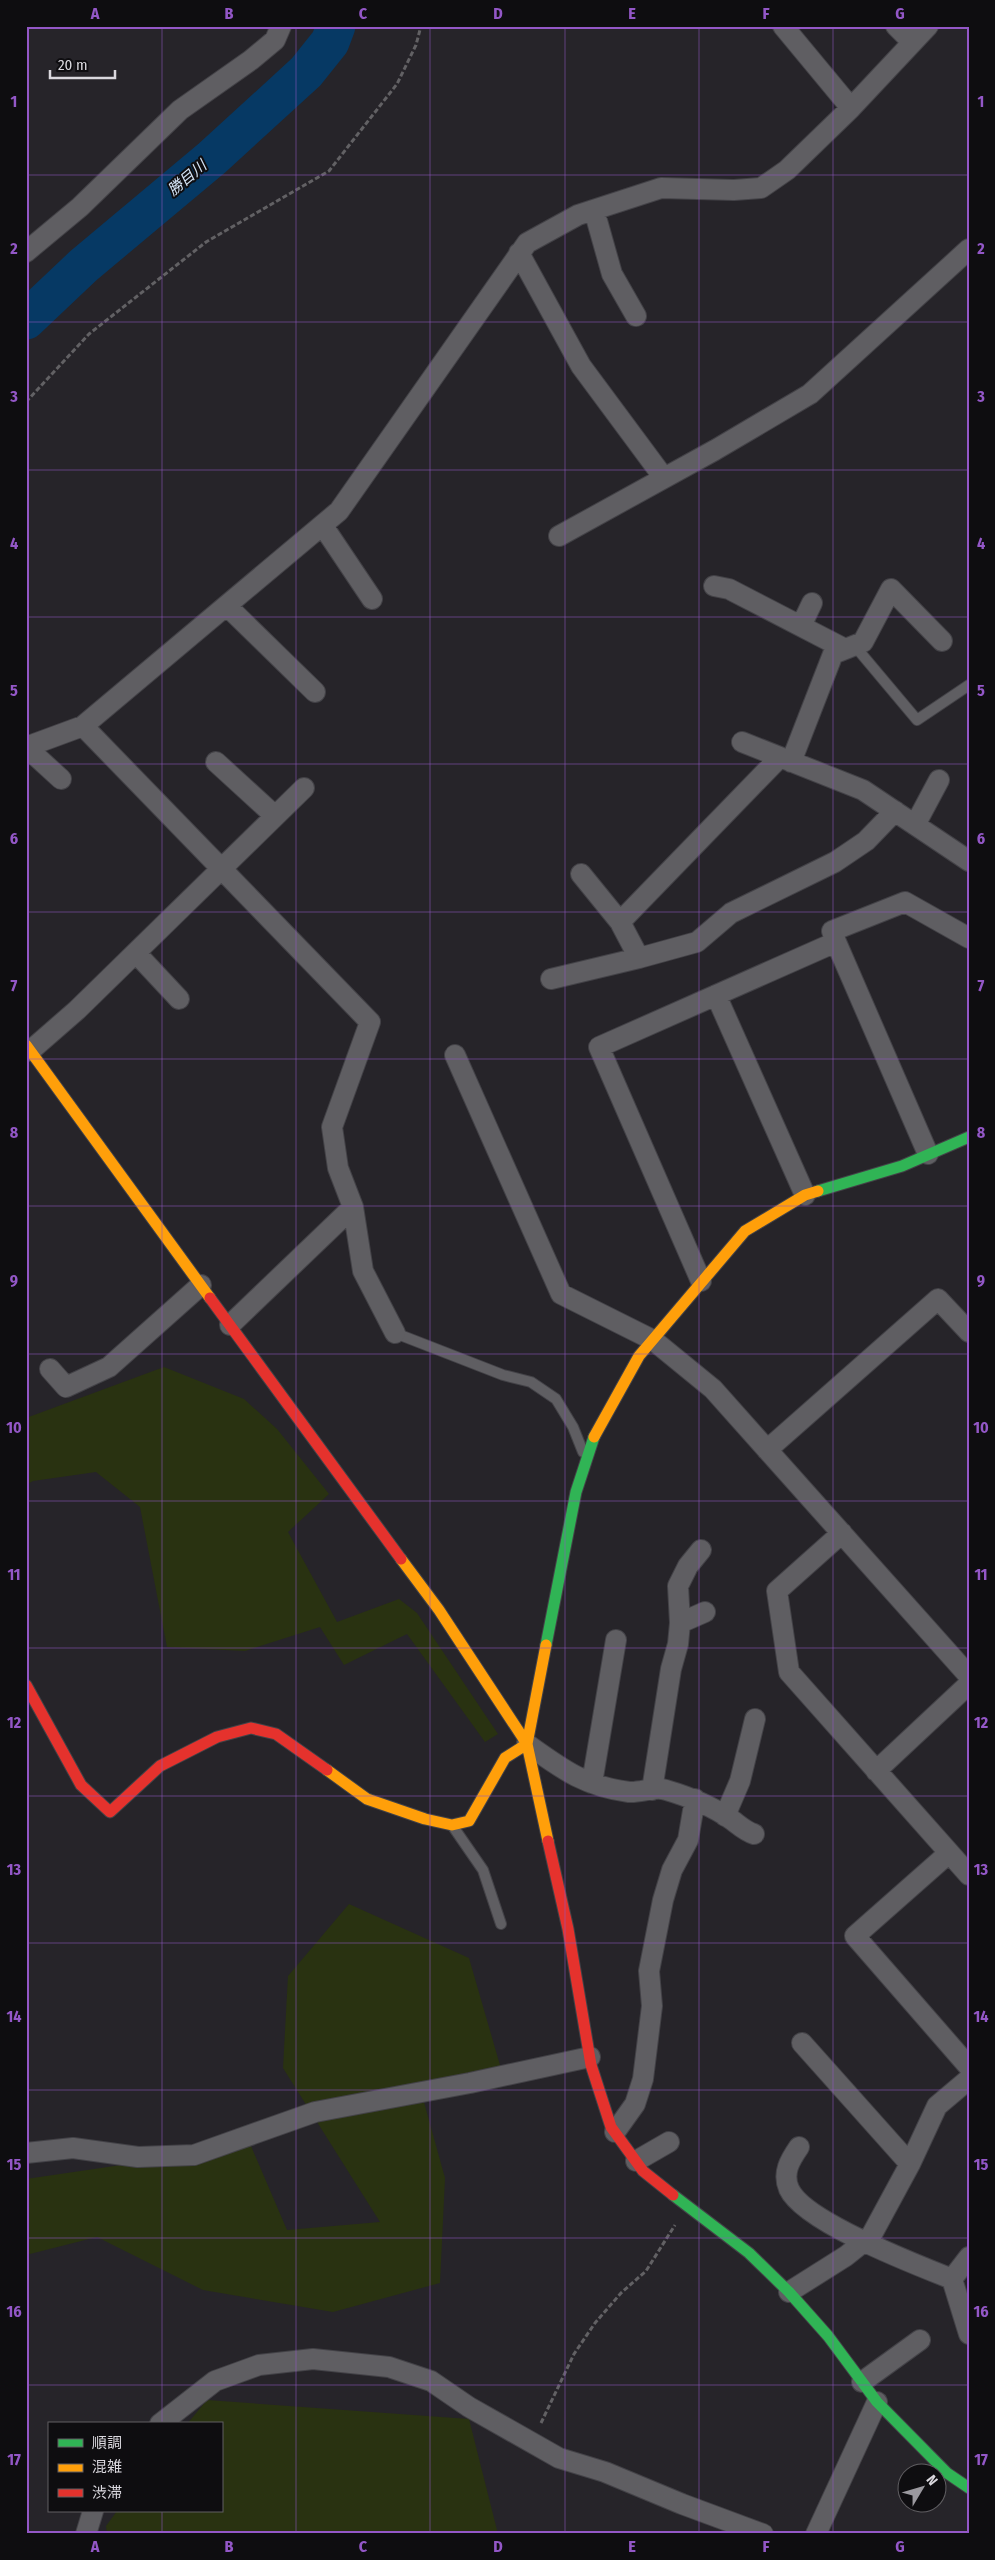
<svg xmlns="http://www.w3.org/2000/svg" width="995" height="2560" viewBox="0 0 995 2560" font-family="'Fira Sans Condensed','Noto Sans JP',sans-serif">
  <style>
    .green { fill: #293211 }
    .lines { fill: none; stroke-linecap: round; stroke-linejoin: round }
    .river { stroke: #063964; stroke-width: 39 }
    .lane-casing { stroke: #434247; stroke-width: 12 }
    .street-casing { stroke: #434247; stroke-width: 22 }
    .fast-casing { stroke: #434247; stroke-width: 13 }
    .slow-casing { stroke: #434247; stroke-width: 13 }
    .jam-casing { stroke: #434247; stroke-width: 13 }
    .path { stroke: #626164; stroke-width: 3; stroke-dasharray: 5 2.5; stroke-linecap: butt }
    .lane { stroke: #5f5e62; stroke-width: 10 }
    .street { stroke: #5f5e62; stroke-width: 20 }
    .fast { stroke: #30b455; stroke-width: 11 }
    .slow { stroke: #ff9f0a; stroke-width: 11 }
    .jam { stroke: #e5322d; stroke-width: 11 }
    .grid { fill: none; stroke: #9357c7; stroke-width: 1; stroke-opacity: 0.55 }
    .labels { text-anchor: middle; stroke-width: 4; stroke-linejoin: round; paint-order: stroke }
    .water-label { font-size: 15px; font-style: italic; fill: #d6e6f8; stroke: #0e0d10 }
    .neatline { fill: none; stroke: #9357c7; stroke-width: 2 }
    .grid-label { font-size: 16px; text-anchor: middle; font-weight: bold; fill: #9357c7 }
  </style>
  <rect width="100%" height="100%" fill="#262429"/>
  <path class="green" d="M 164,1367 L 244,1399 L 277,1429 L 329,1494 L 288,1532 L 337,1622 L 399,1599 L 417,1613 L 498,1734 L 485,1742 L 407,1634 L 344,1665 L 320,1627 L 245,1651 L 167,1647 L 140,1507 L 96,1472 L 33,1481 L 26,1485 L 26,1418 Z
    M 349,1904 L 469,1958 L 504,2079 L 422,2095 L 445,2178 L 440,2283 L 333,2312 L 203,2290 L 97,2237 L 26,2255 L 26,2179 L 251,2146 L 287,2230 L 380,2222 L 283,2068 L 288,1976 Z
    M 207,2400 L 469,2419 L 498,2534 L 107,2534 L 106,2526 L 117,2511 L 221,2511 L 221,2424 L 187,2424 Z"/>
  <g class="lines">
    <path class="river" d="M 26,320 L 83,266 L 212,158 L 306,72 L 330,42 L 336,26"/>
    <g class="lane-casing">
      <path id="lane" d="M 854,645 L 917,720 L 969,685
        M 395,1333 L 503,1375 L 531,1382 L 556,1399 L 573,1427 L 583,1452
        M 454,1828 L 483,1870 L 501,1924"/>
    </g>
    <g class="street-casing">
      <path id="street" d="M 783,26 L 851,108
        M 896,26 L 912,42
        M 594,210 L 612,274 L 636,316
        M 26,252 L 80,207 L 180,110 L 251,60 L 275,40 L 281,26
        M 519,253 L 581,366 L 664,478
        M 323,526 L 372,599
        M 559,536 L 715,450 L 810,394 L 969,249
        M 714,586 L 729,589 L 845,649
        M 227,606 L 315,692
        M 801,626 L 812,603
        M 83,726 L 370,1022 L 332,1127 L 338,1168 L 353,1207
        M 742,742 L 863,790 L 969,861
        M 216,762 L 275,816
        M 791,762 L 833,654 L 863,642 L 891,589 L 942,641
        M 61,779 L 26,747 L 83,726 L 339,511 L 527,243 L 578,215 L 661,188 L 734,190 L 761,188 L 787,170 L 851,108 L 928,26
        M 915,825 L 939,780
        M 581,874 L 620,922 L 780,757
        M 836,942 L 928,1154
        M 136,953 L 179,999
        M 639,958 L 697,942 L 731,913 L 835,862 L 866,841 L 895,811
        M 551,979 L 639,958 L 620,922
        M 716,995 L 805,1195
        M 30,1051 L 77,1010 L 304,788
        M 455,1055 L 561,1294 L 653,1340 L 713,1389 L 969,1676
        M 701,1281 L 599,1047 L 836,942 L 832,931 L 905,902 L 969,938
        M 230,1325 L 353,1207 L 363,1271 L 395,1333
        M 50,1369 L 66,1387 L 109,1367 L 201,1285
        M 767,1450 L 938,1299 L 969,1332
        M 842,1533 L 777,1591 L 789,1672 L 969,1875
        M 680,1623 L 678,1586 L 688,1566 L 701,1550
        M 527,1744 C 562,1769 584,1786 629,1792 C 641,1793 655,1786 666,1790 C 690,1797 712,1806 732,1820 C 740,1826 745,1831 754,1834
        M 876,1771 L 969,1684
        M 592,1783 L 616,1640
        M 652,1790 L 671,1669 L 678,1644 L 680,1623 L 705,1612
        M 725,1816 L 740,1781 L 755,1719
        M 949,1853 L 855,1936 L 969,2067
        M 802,2043 L 910,2164
        M 615,2132 L 635,2104 L 643,2079 L 652,2006 L 649,1971 L 663,1900 L 672,1870 L 688,1840 L 695,1799
        M 799,2147 C 790,2160 782,2173 789,2189 C 804,2222 917,2265 952,2279 L 969,2257
        M 26,2153 L 73,2148 L 138,2157 L 194,2155 L 315,2112 L 470,2083 L 590,2057
        M 636,2161 L 669,2142
        M 952,2279 L 969,2334
        M 789,2292 L 846,2256 L 871,2236 L 910,2164 L 937,2106 L 969,2079
        M 862,2382 L 920,2340
        M 160,2424 L 215,2381 L 259,2365 L 313,2359 L 389,2367 L 431,2381 L 469,2407 L 559,2458 L 605,2472 L 682,2504 L 763,2534
        M 86,2534 L 93,2511
        M 816,2534 L 877,2402"/>
    </g>
    <g class="fast-casing">
      <path id="fast" d="M 818,1191 L 902,1166 L 969,1137
        M 546,1645 L 576,1492 L 594,1437
        M 673,2195 L 749,2253 L 789,2292 L 828,2336 L 877,2402 L 947,2473 L 969,2488"/>
    </g>
    <g class="slow-casing">
      <path id="slow" d="M 26,1045 L 210,1298
        M 594,1437 L 639,1356 L 745,1231 L 805,1195 L 818,1191
        M 401,1559 L 439,1610 L 527,1744 L 548,1841
        M 327,1770 L 367,1799 L 425,1819 L 452,1825 L 469,1821 L 505,1758 L 527,1744 L 546,1645"/>
    </g>
    <g class="jam-casing">
      <path id="jam" d="M 210,1298 L 401,1559
        M 26,1685 L 81,1785 L 110,1812 L 160,1766 L 217,1737 L 251,1728 L 276,1734 L 327,1770
        M 548,1841 L 568,1929 L 591,2065 L 611,2127 L 643,2171 L 673,2195"/>
    </g>
    <path class="path" d="M 26,402 L 89,334 L 206,242 L 329,171 L 397,84 L 416,45 L 421,26
      M 541,2423 L 574,2354 L 595,2323 L 621,2293 L 646,2271 L 675,2225"/>
    <use href="#lane" class="lane"/>
    <use href="#street" class="street"/>
    <use href="#fast" class="fast"/>
    <use href="#slow" class="slow"/>
    <use href="#jam" class="jam"/>
  </g>
  <path class="grid" d="M 162,26 L 162,2424M 296,26 L 296,2534M 430,26 L 430,2534M 565,26 L 565,2534M 699,26 L 699,2534M 833,26 L 833,2534M 26,175 L 969,175M 26,322 L 969,322M 26,470 L 969,470M 26,617 L 969,617M 26,764 L 969,764M 26,912 L 969,912M 26,1059 L 969,1059M 26,1206 L 969,1206M 26,1354 L 969,1354M 26,1501 L 969,1501M 26,1648 L 969,1648M 26,1796 L 969,1796M 26,1943 L 969,1943M 26,2090 L 969,2090M 26,2238 L 969,2238M 26,2385 L 969,2385M 162,2511 L 162,2534"/>
  <g class="labels">
    <g class="water-label">
      <text transform="translate(187 178) rotate(-40)" y="5">勝目川</text>
    </g>
  </g>
  <rect width="995" height="2560" fill="none" stroke="#0e0d10" stroke-width="55"/>
  <rect x="48" y="2422" width="175" height="90" fill="#0e0d10" stroke="#605e62"/>
  <rect x="58" y="2439" width="25" height="8" fill="#30b455" stroke="#605e62"/>
  <text x="92" y="2448" font-size="15" fill="#dad8de">順調</text>
  <rect x="58" y="2464" width="25" height="8" fill="#ff9f0a" stroke="#605e62"/>
  <text x="92" y="2472" font-size="15" fill="#dad8de">混雑</text>
  <rect x="58" y="2489" width="25" height="8" fill="#e5322d" stroke="#605e62"/>
  <text x="92" y="2498" font-size="15" fill="#dad8de">渋滞</text>
  <g transform="translate(922 2488) rotate(52)"><circle r="24" fill="#0e0d10" stroke="#605e62"/>
  <path d="M0-4L9 19L0 12L-9 19Z" fill="#9b999f"/>
  <text y="-8" font-size="14" font-weight="bold" text-anchor="middle" fill="#dad8de">N</text>
  </g>
  <path d="M50 70v8h65v-8" fill="none" stroke="#dad8de" stroke-width="2.5"/>
  <text x="58" y="70" font-size="15" fill="#dad8de" stroke="#0e0d10" stroke-width="4" paint-order="stroke">20 m</text>
  <rect x="28" y="28" width="940" height="2504" class="neatline"/>
  <g class="grid-label">
    <text x="95" y="19">A</text>
    <text x="229" y="19">B</text>
    <text x="363" y="19">C</text>
    <text x="498" y="19">D</text>
    <text x="632" y="19">E</text>
    <text x="766" y="19">F</text>
    <text x="900" y="19">G</text>
    <text x="14" y="107">1</text>
    <text x="981" y="107">1</text>
    <text x="14" y="254">2</text>
    <text x="981" y="254">2</text>
    <text x="14" y="402">3</text>
    <text x="981" y="402">3</text>
    <text x="14" y="549">4</text>
    <text x="981" y="549">4</text>
    <text x="14" y="696">5</text>
    <text x="981" y="696">5</text>
    <text x="14" y="844">6</text>
    <text x="981" y="844">6</text>
    <text x="14" y="991">7</text>
    <text x="981" y="991">7</text>
    <text x="14" y="1138">8</text>
    <text x="981" y="1138">8</text>
    <text x="14" y="1286">9</text>
    <text x="981" y="1286">9</text>
    <text x="14" y="1433">10</text>
    <text x="981" y="1433">10</text>
    <text x="14" y="1580">11</text>
    <text x="981" y="1580">11</text>
    <text x="14" y="1728">12</text>
    <text x="981" y="1728">12</text>
    <text x="14" y="1875">13</text>
    <text x="981" y="1875">13</text>
    <text x="14" y="2022">14</text>
    <text x="981" y="2022">14</text>
    <text x="14" y="2170">15</text>
    <text x="981" y="2170">15</text>
    <text x="14" y="2317">16</text>
    <text x="981" y="2317">16</text>
    <text x="14" y="2465">17</text>
    <text x="981" y="2465">17</text>
    <text x="95" y="2552">A</text>
    <text x="229" y="2552">B</text>
    <text x="363" y="2552">C</text>
    <text x="498" y="2552">D</text>
    <text x="632" y="2552">E</text>
    <text x="766" y="2552">F</text>
    <text x="900" y="2552">G</text>
  </g>
</svg>
